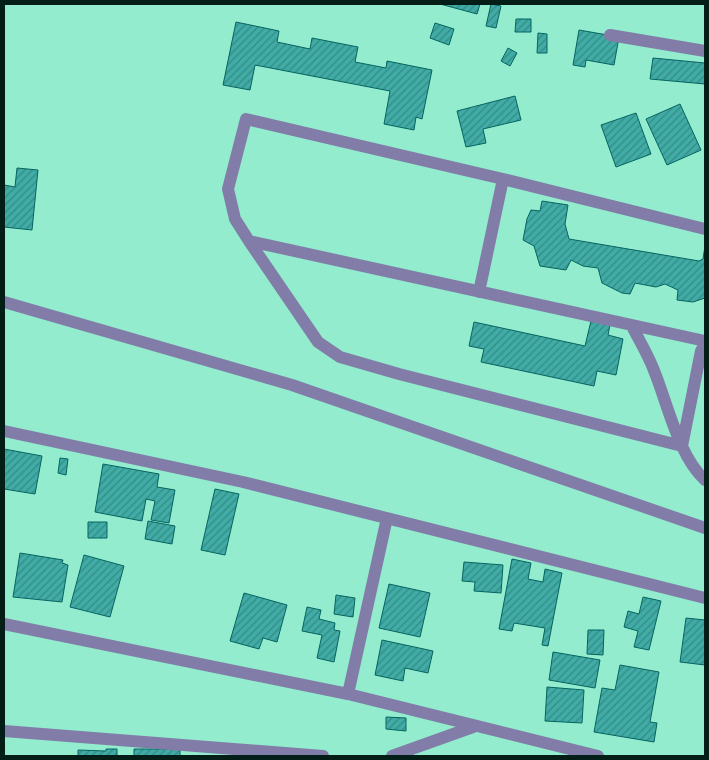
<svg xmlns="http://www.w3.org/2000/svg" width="709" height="760" viewBox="0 0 709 760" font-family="Ubuntu,sans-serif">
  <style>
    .building { fill: url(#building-hatch); stroke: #066460 }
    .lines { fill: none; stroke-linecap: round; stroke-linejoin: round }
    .minor { stroke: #827da8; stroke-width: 12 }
  </style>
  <defs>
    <pattern id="building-hatch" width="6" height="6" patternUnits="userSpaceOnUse" patternTransform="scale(1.25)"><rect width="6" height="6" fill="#41aba5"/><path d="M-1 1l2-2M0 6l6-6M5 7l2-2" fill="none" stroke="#348b85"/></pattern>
  </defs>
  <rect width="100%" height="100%" fill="#93eccd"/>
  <path class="building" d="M 440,4 L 480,4 L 477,14 Z
    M 491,4 L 501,6 L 496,28 L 486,26 Z
    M 516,19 L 531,19 L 531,32 L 515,32 Z
    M 236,22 L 279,31 L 277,42 L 310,49 L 312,38 L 358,47 L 355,62 L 386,68 L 387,61 L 432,70 L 422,119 L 416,117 L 414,130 L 384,124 L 390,91 L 255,65 L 250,90 L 223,85 Z
    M 435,23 L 454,29 L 449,45 L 430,38 Z
    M 579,30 L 619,37 L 614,65 L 586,60 L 585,67 L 573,65 Z
    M 538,33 L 547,34 L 547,53 L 537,53 Z
    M 508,48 L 517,53 L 510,66 L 501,61 Z
    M 653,58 L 705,63 L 705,84 L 650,79 Z
    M 515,96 L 521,120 L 483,129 L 486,143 L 466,147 L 457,111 Z
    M 680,104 L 701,150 L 667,165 L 646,119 Z
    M 636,113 L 651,154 L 616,167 L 601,125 Z
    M 17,168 L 38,170 L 32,230 L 4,227 L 4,185 L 15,187 Z
    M 542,201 L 568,205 L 565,224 L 569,239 L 699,261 L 703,259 L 705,246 L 705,298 L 693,302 L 677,300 L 678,290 L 665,284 L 656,287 L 635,283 L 630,294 L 622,293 L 602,283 L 598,268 L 583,266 L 571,260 L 566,270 L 540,266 L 534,246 L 523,240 L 527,219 L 531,210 L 540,211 Z
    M 591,321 L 610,325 L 608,335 L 623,339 L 616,375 L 597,371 L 594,386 L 481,362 L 484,349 L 469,346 L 474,322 L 585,346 Z
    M 4,449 L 42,456 L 35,494 L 4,489 Z
    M 60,458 L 68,459 L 66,475 L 58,473 Z
    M 103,464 L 159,474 L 157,487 L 175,490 L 169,523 L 151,520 L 155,501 L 146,499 L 142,521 L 95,512 Z
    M 215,489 L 239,494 L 225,555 L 201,550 Z
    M 148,521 L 175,526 L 172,544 L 145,539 Z
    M 88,522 L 107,522 L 107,538 L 88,538 Z
    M 20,553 L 63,560 L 62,563 L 68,565 L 62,602 L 13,597 Z
    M 84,555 L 124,566 L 110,617 L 70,607 Z
    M 512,559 L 531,563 L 528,579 L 543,582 L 545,569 L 562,573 L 548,646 L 542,645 L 545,628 L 514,623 L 512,631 L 499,629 Z
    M 464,562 L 503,565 L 501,593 L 474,591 L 475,582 L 462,581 Z
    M 389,584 L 430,593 L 420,637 L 379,628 Z
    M 244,593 L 287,605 L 277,642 L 263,638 L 259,649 L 230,641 Z
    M 336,595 L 355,598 L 353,617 L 334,614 Z
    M 643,597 L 661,601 L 649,650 L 634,647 L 638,631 L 624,627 L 628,611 L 639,614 Z
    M 307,607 L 321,610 L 319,619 L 335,623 L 334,630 L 340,631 L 334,662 L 317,658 L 322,635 L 302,631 Z
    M 686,618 L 705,620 L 705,665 L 680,662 Z
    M 588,630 L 604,630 L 603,655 L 587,654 Z
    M 382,640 L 433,651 L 428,673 L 405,668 L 403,681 L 375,675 Z
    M 553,652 L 600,660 L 595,688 L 549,680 Z
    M 620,665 L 659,672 L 650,722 L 657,723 L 654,742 L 594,732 L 602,688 L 615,690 Z
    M 547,687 L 584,690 L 582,723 L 545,721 Z
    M 386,717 L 406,718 L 406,731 L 386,729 Z
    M 106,749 L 117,749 L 117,756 L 78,756 L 78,750 L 106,751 Z
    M 134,749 L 180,749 L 180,756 L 134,756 Z"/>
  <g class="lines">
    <path class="minor" d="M 610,35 L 705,51
      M 705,229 L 503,179 L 246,119 L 228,189 L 235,219 L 249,241 L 705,341
      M 249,241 L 318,342 L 340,357 L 399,374 L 682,446 L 701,351 L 705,344
      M 479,292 L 503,179
      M 4,302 L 292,385 L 705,528
      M 632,326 C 639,340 647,353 653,368 C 667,401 678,456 705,480
      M 4,431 L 243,482 L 705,598
      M 4,624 L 348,694 L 598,756
      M 348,694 L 387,518
      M 4,731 L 323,756
      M 392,756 L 473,727"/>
  </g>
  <rect width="709" height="760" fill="none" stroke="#021e16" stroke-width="10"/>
</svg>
